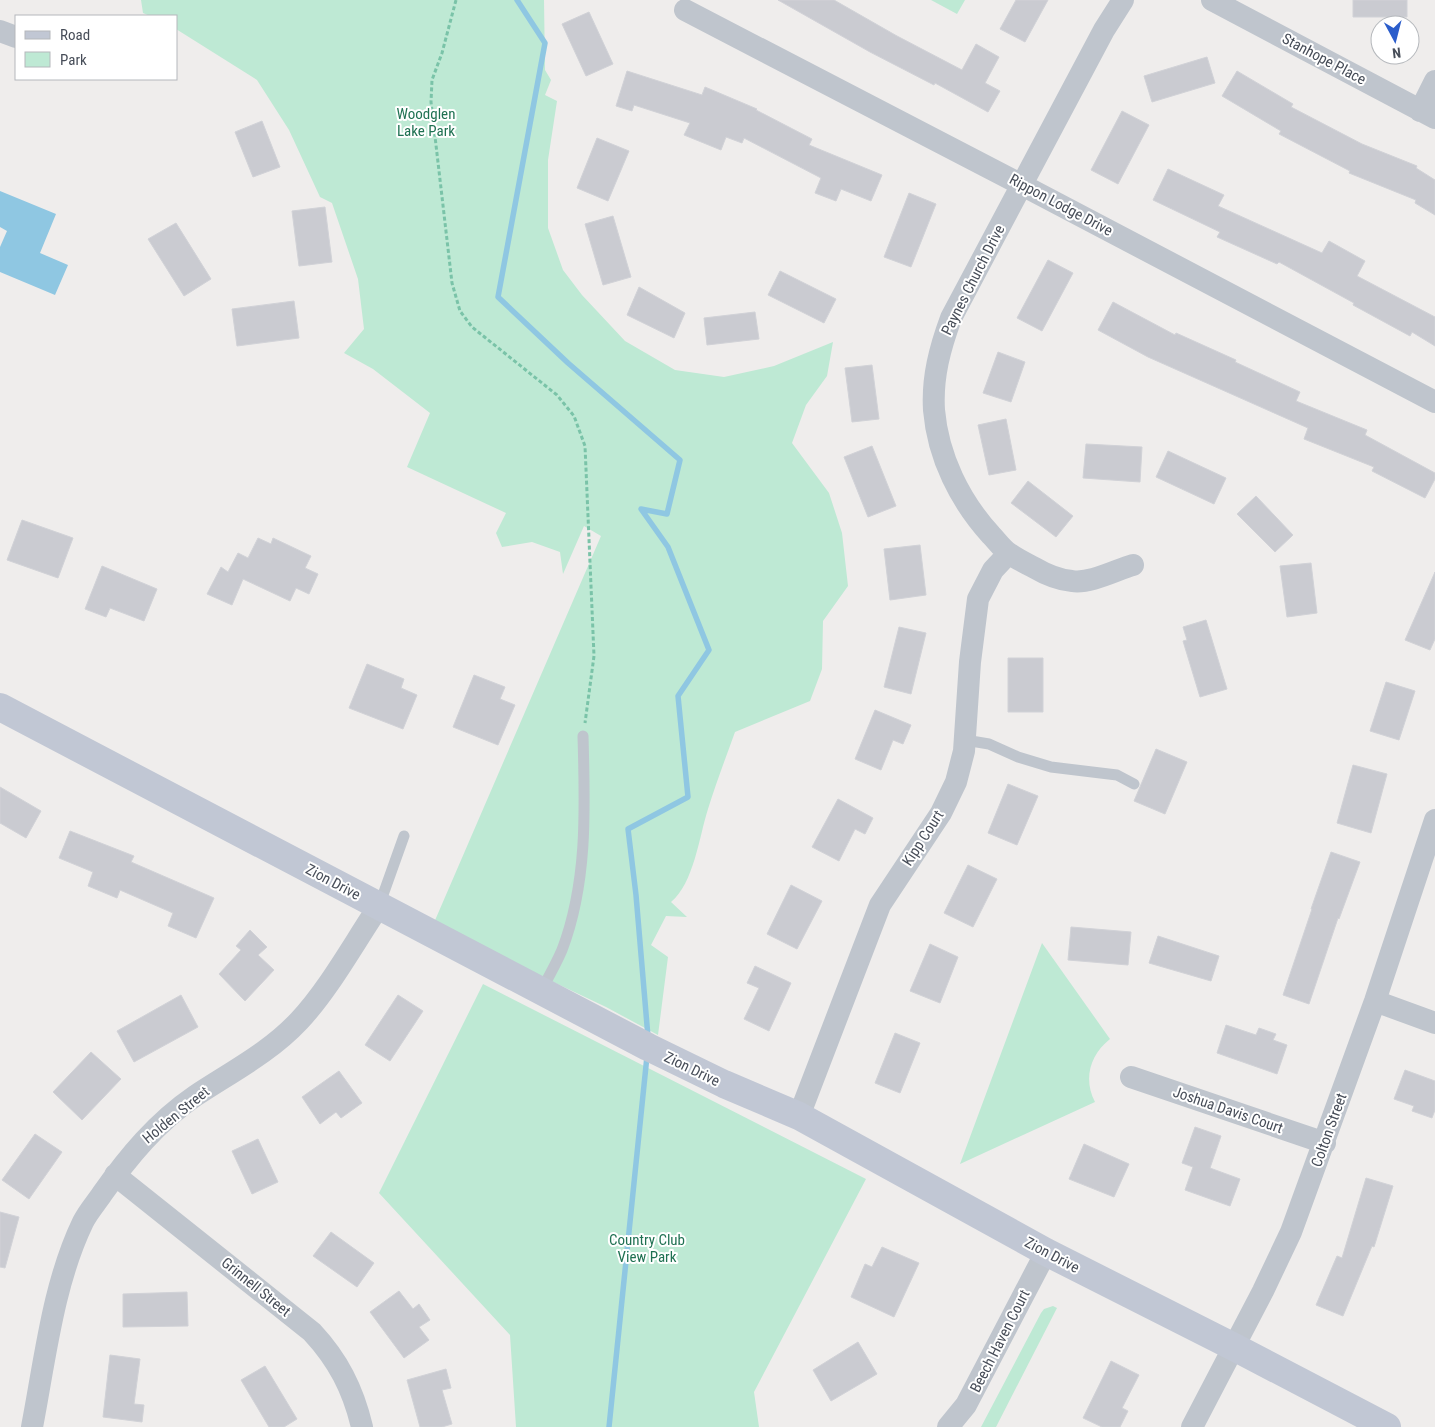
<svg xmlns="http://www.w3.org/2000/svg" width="1435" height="1427" viewBox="0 0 1435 1427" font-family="'Roboto Condensed',sans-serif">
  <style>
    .green { fill: #bee9d4 }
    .water { fill: #8fc7e2 }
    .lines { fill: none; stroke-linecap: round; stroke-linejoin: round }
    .stream { stroke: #8fc7e2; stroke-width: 5.5 }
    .building { fill: #cacbd1; stroke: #d1d2d7 }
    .path { stroke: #7ac3a8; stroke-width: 3; stroke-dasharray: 4 2.5; stroke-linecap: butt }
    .lane { stroke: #bfc5cd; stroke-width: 11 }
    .street { stroke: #bfc5cd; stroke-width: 22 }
    .secondary { stroke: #c1c7d4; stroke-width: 28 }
    .labels { text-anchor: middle; stroke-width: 4; stroke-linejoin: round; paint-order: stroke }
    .street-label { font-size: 15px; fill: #474d58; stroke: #fff }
    .park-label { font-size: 15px; fill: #1f7152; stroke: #fff }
  </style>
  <rect width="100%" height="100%" fill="#efedec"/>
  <path class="green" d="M 141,0 L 544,0 L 545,70 L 551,80 L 545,95 L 557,101 L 548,160 L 548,228 L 563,270 L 582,295 L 625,341 L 675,370 L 724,377 L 774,366 L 833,342 L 827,376 L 806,405 L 792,443 L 829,493 L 842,533 L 848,586 L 823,621 L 822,669 L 810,701 L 735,732 C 726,757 716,783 708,809 C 699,837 694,883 671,902 L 687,917 L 666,916 L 651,945 L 668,957 L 658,1035 L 606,1007 L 433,925 L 601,536 L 584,526 L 563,574 L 560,552 L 532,542 L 502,547 L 496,533 L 506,513 L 407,467 L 430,413 L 373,369 L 344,353 L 364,329 L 358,279 L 332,203 L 320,197 L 289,130 L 257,80 L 176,29 L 176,16 L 150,16 L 143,13 Z
    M 931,0 L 965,0 L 957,14 Z
    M 1042,943 L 1110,1039 C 1090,1055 1083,1079 1095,1102 L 960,1164 Z
    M 483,984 L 866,1179 L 754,1392 L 759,1427 L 516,1427 L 510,1335 L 379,1193 Z
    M 1053,1306 L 1057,1308 L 996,1427 L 981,1427 L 1041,1313 L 1044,1309 Z"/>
  <path class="water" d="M 0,191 L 56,214 L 40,253 L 68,265 L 55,295 L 0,272 L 0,247 L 7,231 L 0,227 Z"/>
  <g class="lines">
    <path class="stream" d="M 517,0 L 545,43 L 498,297 L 568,363 L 680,460 L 667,514 L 641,509 L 668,547 L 709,650 L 678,696 L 688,797 L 628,829 L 636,895 L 648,1037
      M 609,1427 L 647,1056"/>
  </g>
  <path class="building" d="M 778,0 L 834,0 L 897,36 L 962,70 L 976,44 L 999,57 L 985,83 L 1000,91 L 988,112 L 935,83 L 934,85 L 870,52 Z
    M 1016,0 L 1048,0 L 1025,42 L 1000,29 Z
    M 1353,0 L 1407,0 L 1407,17 L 1353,17 Z
    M 589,12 L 613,64 L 586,76 L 562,24 Z
    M 1207,57 L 1215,83 L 1152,102 L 1144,76 Z
    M 627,71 L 702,95 L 705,87 L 757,109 L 756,110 L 812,139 L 809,145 L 882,175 L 871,201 L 841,189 L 836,201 L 815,193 L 821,178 L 744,138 L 742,143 L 726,137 L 721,150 L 684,135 L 690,123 L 634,105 L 632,111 L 616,106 Z
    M 1237,71 L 1293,104 L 1291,107 L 1362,144 L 1417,166 L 1416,168 L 1435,180 L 1435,215 L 1415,203 L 1416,200 L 1349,173 L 1350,171 L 1279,134 L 1281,131 L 1222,96 Z
    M 1122,111 L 1149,125 L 1118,184 L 1091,170 Z
    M 262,121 L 280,167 L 253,177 L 235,132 Z
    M 597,138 L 629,151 L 608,201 L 577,188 Z
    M 1168,169 L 1224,195 L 1218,206 L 1322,253 L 1329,241 L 1365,261 L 1357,276 L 1435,317 L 1435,346 L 1412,332 L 1410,336 L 1353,305 L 1354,303 L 1279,262 L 1277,264 L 1217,237 L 1220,232 L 1153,200 Z
    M 909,193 L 936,204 L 911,267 L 884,257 Z
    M 325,207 L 332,262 L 299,266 L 292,211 Z
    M 613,216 L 631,277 L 603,285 L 585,224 Z
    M 176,223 L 211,279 L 184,296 L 148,239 Z
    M 1048,260 L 1073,273 L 1042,331 L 1017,318 Z
    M 780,271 L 836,299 L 824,323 L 768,295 Z
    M 639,287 L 685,313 L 674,338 L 627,315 Z
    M 294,301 L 299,338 L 237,346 L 232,309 Z
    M 1113,302 L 1175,335 L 1176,333 L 1236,360 L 1235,362 L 1300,392 L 1296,401 L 1367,430 L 1365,435 L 1435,473 L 1435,479 L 1425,498 L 1372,471 L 1374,467 L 1304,439 L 1308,428 L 1148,357 L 1098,330 Z
    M 755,312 L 759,339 L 707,345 L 704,318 Z
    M 998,352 L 1025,362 L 1011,402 L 983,393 Z
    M 872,365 L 879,419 L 852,422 L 845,368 Z
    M 1006,419 L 1016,470 L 989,475 L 978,425 Z
    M 1086,444 L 1142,447 L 1140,482 L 1083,478 Z
    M 872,446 L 896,506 L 868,517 L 844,457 Z
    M 1168,451 L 1226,478 L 1214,504 L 1156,477 Z
    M 1028,481 L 1073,516 L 1056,537 L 1011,503 Z
    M 1256,496 L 1293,535 L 1275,552 L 1237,514 Z
    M 22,520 L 73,538 L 58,578 L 7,560 Z
    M 258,538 L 271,544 L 273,538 L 311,556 L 305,568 L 318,574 L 309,594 L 296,588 L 290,601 L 243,579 L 232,605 L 207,594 L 221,567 L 228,572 L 238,553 L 248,558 Z
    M 920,545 L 926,595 L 890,600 L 884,549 Z
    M 1311,563 L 1317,613 L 1287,617 L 1280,566 Z
    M 102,566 L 157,589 L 144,621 L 110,608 L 106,617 L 85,609 Z
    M 1435,572 L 1435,639 L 1430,650 L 1405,640 Z
    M 1206,620 L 1227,689 L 1200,697 L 1183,641 L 1187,640 L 1183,627 Z
    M 899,627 L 926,633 L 911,694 L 884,687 Z
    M 1008,658 L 1043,658 L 1043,712 L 1008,712 Z
    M 367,664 L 404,679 L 401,688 L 417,695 L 403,729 L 349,708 Z
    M 474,675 L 505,687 L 500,699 L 515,705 L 498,745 L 453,727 Z
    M 1386,682 L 1415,691 L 1399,740 L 1370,731 Z
    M 875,710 L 911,725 L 903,744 L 893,740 L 881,770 L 855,759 Z
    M 1156,749 L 1187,762 L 1165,814 L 1134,801 Z
    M 1353,765 L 1387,774 L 1371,833 L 1337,823 Z
    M 1008,784 L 1038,796 L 1017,845 L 988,833 Z
    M 0,787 L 41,811 L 26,838 L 0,823 Z
    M 838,799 L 873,818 L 865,834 L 855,829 L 839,861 L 812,847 Z
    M 70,831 L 134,856 L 131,862 L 214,898 L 196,938 L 168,926 L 173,913 L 120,890 L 117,898 L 88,886 L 93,872 L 59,858 Z
    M 1331,852 L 1360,862 L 1339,919 L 1338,918 L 1309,1004 L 1283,995 L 1312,909 L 1311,909 Z
    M 968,865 L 997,879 L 973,927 L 944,913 Z
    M 791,885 L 822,901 L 797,949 L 767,934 Z
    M 1071,927 L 1131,932 L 1128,965 L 1068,960 Z
    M 250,930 L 267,947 L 258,955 L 274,970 L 245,1001 L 219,974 L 241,950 L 236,946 Z
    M 1158,936 L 1219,956 L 1211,981 L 1149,963 Z
    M 930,944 L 958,957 L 940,1003 L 910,991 Z
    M 755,966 L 791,983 L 769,1031 L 744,1019 L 759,988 L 747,983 Z
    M 181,995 L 198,1027 L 134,1062 L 117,1031 Z
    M 398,995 L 423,1011 L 390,1061 L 365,1045 Z
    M 1226,1025 L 1256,1035 L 1259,1028 L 1276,1034 L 1273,1040 L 1287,1045 L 1277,1074 L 1217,1053 Z
    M 895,1033 L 920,1043 L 900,1093 L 875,1083 Z
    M 91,1052 L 121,1079 L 82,1120 L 53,1092 Z
    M 1405,1070 L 1435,1081 L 1435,1110 L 1432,1118 L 1412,1111 L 1414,1106 L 1394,1099 Z
    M 339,1071 L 362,1103 L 341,1118 L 336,1112 L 320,1124 L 302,1097 Z
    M 1195,1127 L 1221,1136 L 1210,1168 L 1240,1179 L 1230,1206 L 1185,1190 L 1193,1167 L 1182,1163 Z
    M 35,1134 L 62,1152 L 29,1199 L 2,1180 Z
    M 258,1139 L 278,1182 L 252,1194 L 232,1151 Z
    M 1084,1144 L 1129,1164 L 1114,1197 L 1069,1179 Z
    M 1366,1178 L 1393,1186 L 1374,1247 L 1372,1246 L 1343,1316 L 1316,1305 L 1337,1256 L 1342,1258 Z
    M 0,1212 L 19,1217 L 5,1268 L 0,1267 Z
    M 331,1232 L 374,1263 L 357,1287 L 313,1256 Z
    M 882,1247 L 919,1263 L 894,1317 L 851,1297 L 865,1264 L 872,1267 Z
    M 399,1291 L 413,1309 L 419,1304 L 430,1320 L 419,1327 L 429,1340 L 404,1358 L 370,1312 Z
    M 187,1292 L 188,1326 L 123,1327 L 123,1294 Z
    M 858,1342 L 877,1374 L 831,1401 L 813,1370 Z
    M 110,1355 L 140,1359 L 134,1404 L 144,1405 L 142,1422 L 103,1417 Z
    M 1111,1361 L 1139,1375 L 1122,1408 L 1128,1411 L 1120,1427 L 1102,1427 L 1083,1418 Z
    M 265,1366 L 297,1419 L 284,1427 L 269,1427 L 241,1380 Z
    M 446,1369 L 451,1388 L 442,1390 L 452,1424 L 442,1427 L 420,1427 L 407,1380 Z"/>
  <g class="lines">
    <path class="path" d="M 456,0 L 442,53 L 432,80 L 431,102 L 452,283 L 460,311 L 472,327 L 557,395 L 574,416 L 585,446 L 594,656 L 585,723"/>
    <path class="lane" d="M 965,740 L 989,744 L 1018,757 L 1051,767 L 1117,775 L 1134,784
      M 379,906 L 404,836
      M 541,991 C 548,978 556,964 562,950 C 588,882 585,807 583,736"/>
    <path class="street" d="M 1123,0 L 1104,30 L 951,318 C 940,348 932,377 934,410 C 938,457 960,501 991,535 C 997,541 1003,550 1010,554 C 1017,559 1025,563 1033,567 C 1045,574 1058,580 1072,581 C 1090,584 1116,570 1133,565
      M 1212,0 L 1435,118
      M 685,10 L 1022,185 L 1435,402
      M 0,31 L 16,37
      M 1420,111 L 1435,81
      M 1375,1001 L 1435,1023
      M 1131,1077 L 1325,1143
      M 799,1116 L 880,905 L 941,813 L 956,782 L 964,751 L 970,662 L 978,599 L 993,570 L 1008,554
      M 115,1175 L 312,1332 C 338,1360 353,1389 362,1427
      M 32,1427 C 45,1360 53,1284 83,1222 C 88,1212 96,1203 102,1194 C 128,1157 157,1122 195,1096 C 231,1072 269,1053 299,1021 C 329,989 354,943 379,906
      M 948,1427 L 966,1405 L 1046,1252
      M 1192,1427 L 1263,1291 L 1291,1232 L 1375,1001 L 1435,820"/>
    <path class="secondary" d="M 0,707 L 648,1047 L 724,1084 L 799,1116 L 1046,1252 L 1234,1347 L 1387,1427"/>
  </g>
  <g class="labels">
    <g class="street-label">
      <text transform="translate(1324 59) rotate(28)" y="5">Stanhope Place</text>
      <text transform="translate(1061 205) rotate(28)" y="5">Rippon Lodge Drive</text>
      <text transform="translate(973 280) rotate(-63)" y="5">Paynes Church Drive</text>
      <text transform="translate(923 838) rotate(-57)" y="5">Kipp Court</text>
      <text transform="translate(333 882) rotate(28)" y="5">Zion Drive</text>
      <text transform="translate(692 1069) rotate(26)" y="5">Zion Drive</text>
      <text transform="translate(1228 1110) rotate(19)" y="5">Joshua Davis Court</text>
      <text transform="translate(176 1115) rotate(-39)" y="5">Holden Street</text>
      <text transform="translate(1329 1130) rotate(-70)" y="5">Colton Street</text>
      <text transform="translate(1052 1255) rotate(28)" y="5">Zion Drive</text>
      <text transform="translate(256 1287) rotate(39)" y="5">Grinnell Street</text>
      <text transform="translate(1000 1341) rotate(-63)" y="5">Beech Haven Court</text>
    </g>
    <g class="park-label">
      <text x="426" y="119">Woodglen<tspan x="426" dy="17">Lake Park</tspan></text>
      <text x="647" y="1245">Country Club<tspan x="647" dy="17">View Park</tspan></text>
    </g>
  </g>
  <rect x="15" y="15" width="162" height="65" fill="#ffffff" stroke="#b5b8bc"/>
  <rect x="25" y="31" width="25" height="8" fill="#c1c7d4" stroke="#b5b8bc"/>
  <text x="60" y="40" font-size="15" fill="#474d58">Road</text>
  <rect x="25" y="52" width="25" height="15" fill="#bee9d4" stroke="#b5b8bc"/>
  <text x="60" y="65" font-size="15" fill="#474d58">Park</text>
  <g transform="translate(1395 40) rotate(173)"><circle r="24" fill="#ffffff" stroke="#b5b8bc"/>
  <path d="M0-4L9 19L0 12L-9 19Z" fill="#2b5dcb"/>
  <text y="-8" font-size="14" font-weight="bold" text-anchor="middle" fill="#474d58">N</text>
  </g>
</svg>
